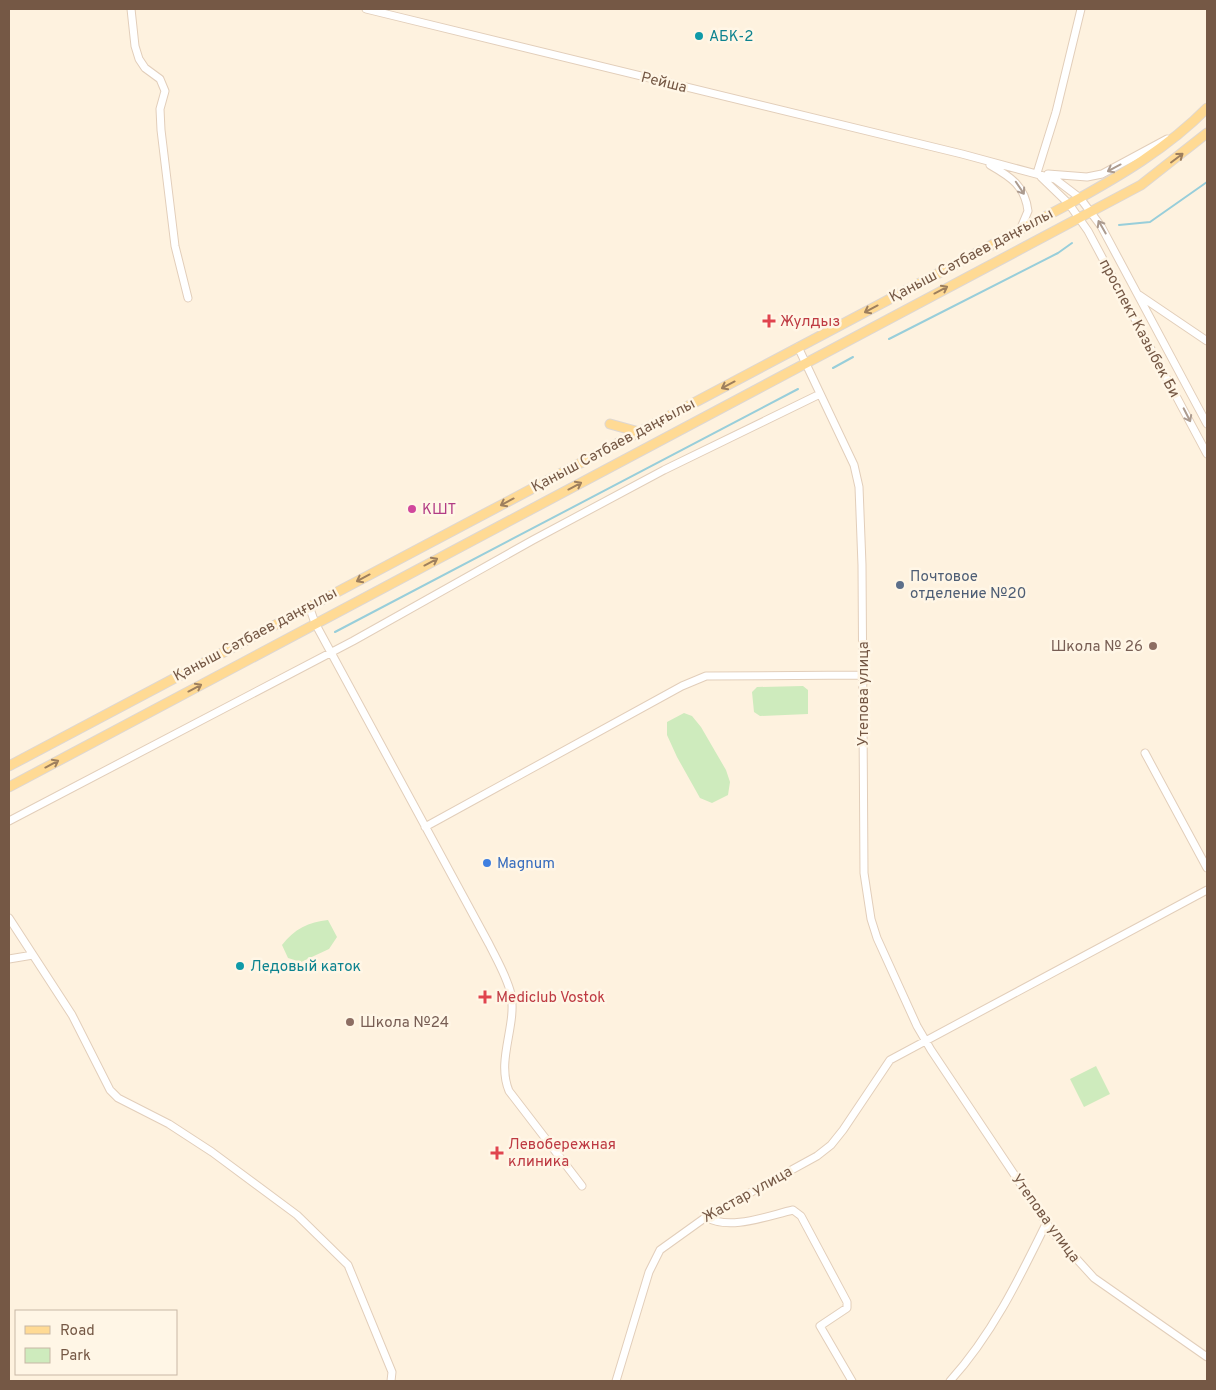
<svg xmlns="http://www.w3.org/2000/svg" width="1216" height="1390" viewBox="0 0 1216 1390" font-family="Overpass,sans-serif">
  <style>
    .green { fill: #ceebbd }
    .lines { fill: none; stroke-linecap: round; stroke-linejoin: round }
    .stream { stroke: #98ceda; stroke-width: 2 }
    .minor-casing { stroke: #e2ceba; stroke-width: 9 }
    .major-casing { stroke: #ded7d2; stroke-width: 11 }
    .minor { stroke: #fff; stroke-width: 7 }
    .major { stroke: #ffda94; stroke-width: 9 }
    .oneway { stroke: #9e7f5d }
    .oneway2 { stroke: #ac9b8f }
    .culture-dot { fill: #0f9aa8; stroke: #fff6e6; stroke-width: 2 }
    .health-dot { fill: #e0444e; stroke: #fff6e6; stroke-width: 2 }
    .hotel-dot { fill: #d1479c; stroke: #fff6e6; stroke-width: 2 }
    .service-dot { fill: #5c6f8a; stroke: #fff6e6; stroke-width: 2 }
    .education-dot { fill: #8d6e63; stroke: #fff6e6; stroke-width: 2 }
    .shop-dot { fill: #3f7fe0; stroke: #fff6e6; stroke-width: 2 }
    .labels { text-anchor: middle; stroke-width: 5; stroke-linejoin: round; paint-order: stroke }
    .culture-label { font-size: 15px; fill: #0d838f; stroke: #fff6e6; text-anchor: start }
    .street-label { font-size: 15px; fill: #755845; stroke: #fff6e6 }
    .health-label { font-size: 15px; fill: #be3a42; stroke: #fff6e6; text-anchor: start }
    .hotel-label { font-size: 15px; fill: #b23c85; stroke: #fff6e6; text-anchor: start }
    .service-label { font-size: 15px; fill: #4e5e75; stroke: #fff6e6; text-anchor: start }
    .education-label { font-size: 15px; fill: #785e54; stroke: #fff6e6; text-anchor: end }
    .shop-label { font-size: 15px; fill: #366cbe; stroke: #fff6e6; text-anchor: start }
  </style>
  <rect width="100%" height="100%" fill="#fef2df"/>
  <path class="green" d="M 803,686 L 808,690 L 808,714 L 760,716 L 754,712 L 752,692 L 757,687 Z
    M 684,713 L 692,716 L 701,727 L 726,770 L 730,782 L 728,795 L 712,803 L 700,798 L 677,757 L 667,735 L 667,722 Z
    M 328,920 L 337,937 L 329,949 L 301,962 L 288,958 L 282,945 C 294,929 309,922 328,920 Z
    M 1096,1066 L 1110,1094 L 1084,1107 L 1070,1079 Z"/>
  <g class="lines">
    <path class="stream" d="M 1119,225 L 1150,222 L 1207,182
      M 889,339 L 1058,253 L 1072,243
      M 833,368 L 853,357
      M 335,632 L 798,389"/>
    <g class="minor-casing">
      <path id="minor" d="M 131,9 L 135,46 L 139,59 L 145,68 L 160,79 L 165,91 L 160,109 L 161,130 L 175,246 L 188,298
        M 366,9 L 962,154 L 1055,179 L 1080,198 L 1101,226 L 1207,424
        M 990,165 C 1011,177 1025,186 1028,211 L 1020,230
        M 1037,173 L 1056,112 L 1081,9
        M 1048,174 L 1087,177 L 1102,174 L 1167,139
        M 1041,177 L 1069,204 L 1088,231 L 1207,454
        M 1139,295 L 1207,341
        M 798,347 L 854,465 L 859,487 L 862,565 L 864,873 L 871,919 L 877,938 L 917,1026 L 931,1050 L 1054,1234 L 1094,1278 L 1207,1357
        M 309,606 L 315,623 L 489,944 C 497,960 507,977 511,994 C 517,1026 496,1060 509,1091 L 582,1186
        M 1145,753 L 1207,868
        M 9,821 L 353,641 L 533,540 L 664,470 L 820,394
        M 425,827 L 682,686 L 706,676 L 862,675
        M 9,918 L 72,1015 L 110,1090 L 118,1098 L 169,1124 L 212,1152 L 297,1215 L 348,1265 L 392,1372 L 391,1381
        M 9,959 L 33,955
        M 706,1217 C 729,1231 767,1216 793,1210 L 801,1216 L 847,1302 L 847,1308 L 820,1326 L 852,1381
        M 616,1381 L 649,1272 L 660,1250 L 706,1217 L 817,1156 L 831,1145 L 843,1130 L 890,1060 L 1207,890
        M 950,1381 C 992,1335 1020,1277 1047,1222"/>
    </g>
    <g class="major-casing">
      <path id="major" d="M 610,424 L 639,432
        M 9,766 L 1069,204 C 1118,177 1168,148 1207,108
        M 9,787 L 1141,185 L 1207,133"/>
    </g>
    <use href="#minor" class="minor"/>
    <use href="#major" class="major"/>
  </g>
  <defs><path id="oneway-shaft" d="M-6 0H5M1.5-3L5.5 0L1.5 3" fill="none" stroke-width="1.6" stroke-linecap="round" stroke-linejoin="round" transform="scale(1.25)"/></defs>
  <g class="oneway">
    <use href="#oneway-shaft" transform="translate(1177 158) rotate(-37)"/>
    <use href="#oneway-shaft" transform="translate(941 290) rotate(-28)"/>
    <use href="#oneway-shaft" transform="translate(871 309) rotate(152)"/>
    <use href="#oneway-shaft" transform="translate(728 385) rotate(152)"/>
    <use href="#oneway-shaft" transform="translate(575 486) rotate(-28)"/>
    <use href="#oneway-shaft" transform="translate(507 502) rotate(152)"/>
    <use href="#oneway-shaft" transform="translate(431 562) rotate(-28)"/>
    <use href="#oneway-shaft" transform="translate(363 578) rotate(152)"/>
    <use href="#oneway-shaft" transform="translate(195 688) rotate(-28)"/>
    <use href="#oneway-shaft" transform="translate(52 764) rotate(-28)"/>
  </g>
  <g class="oneway2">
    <use href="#oneway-shaft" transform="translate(1114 168) rotate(152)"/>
    <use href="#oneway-shaft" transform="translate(1020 188) rotate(56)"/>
    <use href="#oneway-shaft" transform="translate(1102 227) rotate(-120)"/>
    <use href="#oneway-shaft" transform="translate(1187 415) rotate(63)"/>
  </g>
  <g class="culture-dot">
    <circle cx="699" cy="36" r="5"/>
    <circle cx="240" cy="966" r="5"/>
  </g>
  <g class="health-dot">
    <path d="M766.5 313.5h5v5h5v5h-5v5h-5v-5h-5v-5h5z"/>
    <path d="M482.5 989.5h5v5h5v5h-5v5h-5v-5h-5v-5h5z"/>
    <path d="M494.5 1145.5h5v5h5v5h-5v5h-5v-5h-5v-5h5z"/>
  </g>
  <circle class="hotel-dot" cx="412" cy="509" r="5"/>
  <circle class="service-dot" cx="900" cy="585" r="5"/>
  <g class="education-dot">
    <circle cx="1153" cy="646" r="5"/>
    <circle cx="350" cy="1022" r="5"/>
  </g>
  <circle class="shop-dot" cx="487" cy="863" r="5"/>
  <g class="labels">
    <g class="culture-label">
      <text x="709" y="41">АБК-2</text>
      <text x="250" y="971">Ледовый каток</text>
    </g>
    <g class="street-label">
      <text transform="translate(664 82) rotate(14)" y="5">Рейша</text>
      <text transform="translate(971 255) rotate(-28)" y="5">Қаныш Сәтбаев даңғылы</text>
      <text transform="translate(1140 328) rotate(62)" y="5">проспект Казыбек Би</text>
      <text transform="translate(613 445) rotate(-28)" y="5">Қаныш Сәтбаев даңғылы</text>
      <text transform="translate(255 634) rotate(-28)" y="5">Қаныш Сәтбаев даңғылы</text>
      <text transform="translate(863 694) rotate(-90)" y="5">Утепова улица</text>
      <text transform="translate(747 1194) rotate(-29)" y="5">Жастар улица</text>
      <text transform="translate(1046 1218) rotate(54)" y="5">Утепова улица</text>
    </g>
    <g class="health-label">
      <text x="780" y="326">Жулдыз</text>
      <text x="496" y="1002">Mediclub Vostok</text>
      <text x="508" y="1149">Левобережная<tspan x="508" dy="17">клиника</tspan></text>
    </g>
    <g class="hotel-label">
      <text x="422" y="514">КШТ</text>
    </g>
    <g class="service-label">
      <text x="910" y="581">Почтовое<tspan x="910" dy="17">отделение №20</tspan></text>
    </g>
    <g class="education-label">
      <text x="1143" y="651">Школа № 26</text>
      <text x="360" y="1027" text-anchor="start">Школа №24</text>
    </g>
    <g class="shop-label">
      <text x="497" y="868">Magnum</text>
    </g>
  </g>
  <rect width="1216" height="1390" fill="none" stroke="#755845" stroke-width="20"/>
  <rect x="15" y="1310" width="162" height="65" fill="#fff6e6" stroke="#c8b7a6"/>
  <rect x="25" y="1326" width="25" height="8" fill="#ffda94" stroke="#c8b7a6"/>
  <text x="60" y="1335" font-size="15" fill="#755845">Road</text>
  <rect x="25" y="1348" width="25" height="15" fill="#ceebbd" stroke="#c8b7a6"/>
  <text x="60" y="1360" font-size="15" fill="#755845">Park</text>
</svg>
